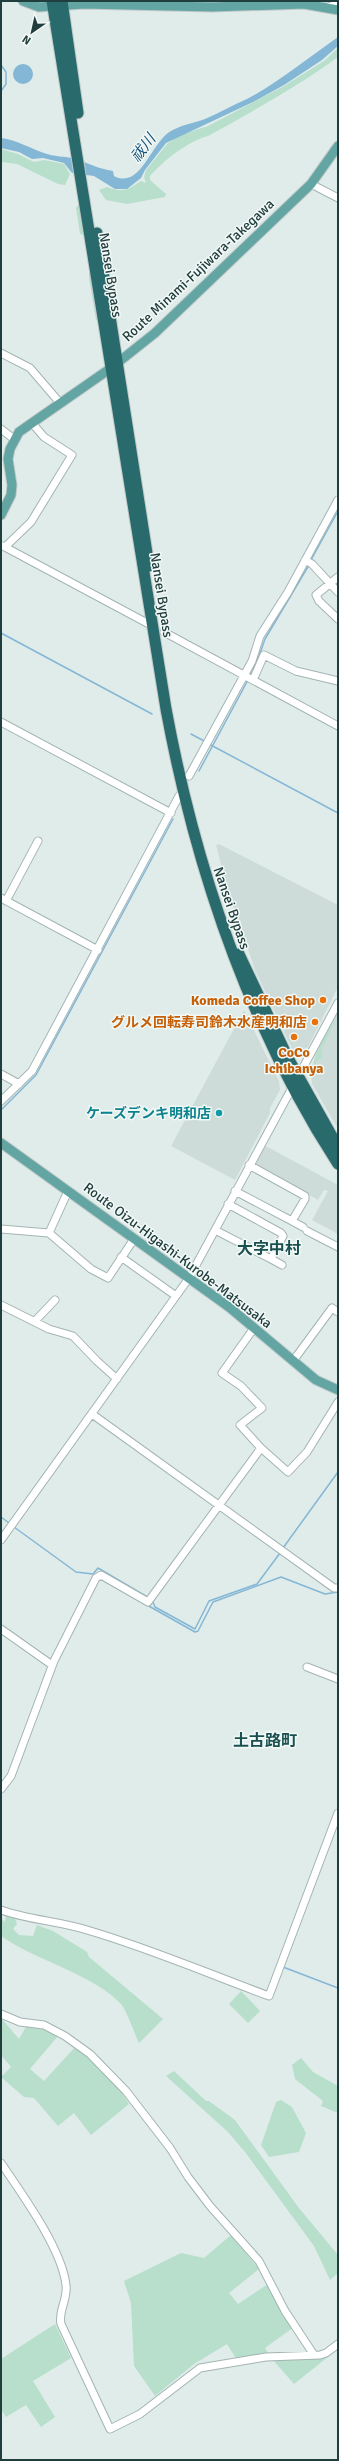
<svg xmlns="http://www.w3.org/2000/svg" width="339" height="2461" viewBox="0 0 339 2461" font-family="Signika,'Noto Sans JP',sans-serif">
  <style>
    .built { fill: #cedcd9 }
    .green { fill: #b7dfcb }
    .water { fill: #84b6d5 }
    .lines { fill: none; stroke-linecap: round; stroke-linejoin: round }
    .stream { stroke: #84b6d5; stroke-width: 1.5 }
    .minor-casing { stroke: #a3b4b3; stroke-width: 9 }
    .major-casing { stroke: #c1c9c9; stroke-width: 11 }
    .highway-casing { stroke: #c1c9c9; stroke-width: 13 }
    .minor { stroke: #fff; stroke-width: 7 }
    .major { stroke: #62a5a3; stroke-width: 9 }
    .highway { stroke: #296a6c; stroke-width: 11 }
    .food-dot { fill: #e8710a; stroke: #f1f8f6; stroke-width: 1.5 }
    .culture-dot { fill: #0f9aa8; stroke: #f1f8f6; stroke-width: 1.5 }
    .labels { text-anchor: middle; stroke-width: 3; stroke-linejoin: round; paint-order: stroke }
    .street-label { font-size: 14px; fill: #203e3d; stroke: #f1f8f6 }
    .food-label { font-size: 14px; font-weight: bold; fill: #c56008; stroke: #f1f8f6; text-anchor: end }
    .culture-label { font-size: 14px; font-weight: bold; fill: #0d838f; stroke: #f1f8f6; text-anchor: end }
    .water-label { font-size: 15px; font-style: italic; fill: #16547d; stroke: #f1f8f6 }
    .quarter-label { font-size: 16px; font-weight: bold; fill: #1a5150; stroke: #f1f8f6 }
  </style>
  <rect width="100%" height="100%" fill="#e0ecea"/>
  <path class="built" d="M 219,844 L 338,905 L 338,987 L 308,1047 L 302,1053 L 294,1053 L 255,970 L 226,885 L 216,845 Z
    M 244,1010 L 279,1081 L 280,1090 L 270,1108 L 270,1113 L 235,1180 L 171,1146 Z
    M 338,1013 L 338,1129 L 312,1084 L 311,1071 L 315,1055 Z
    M 264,1145 L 338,1185 L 338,1234 L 312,1220 L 328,1191 L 324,1190 L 318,1200 L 253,1164 Z"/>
  <path class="green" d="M 338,48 L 338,57 C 297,87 253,111 208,136 C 188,141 163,161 150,176 L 150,180 L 166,194 L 165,197 L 127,204 L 106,200 L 99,190 L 107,187 C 122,193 128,190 141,181 L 146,183 L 144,177 L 146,170 L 167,144 L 180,135 L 208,126 L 284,86 L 324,61 Z
    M 1,149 L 18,154 L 34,162 L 44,160 L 64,164 L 70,174 L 65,185 L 58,184 L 17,164 L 1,162 Z
    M 79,203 L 84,235 L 80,234 L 76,208 Z
    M 89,255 L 98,321 L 96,320 L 89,278 Z
    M 338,1014 L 321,1051 L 323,1058 L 316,1061 L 314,1079 C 309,1057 328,1033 338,1014 Z
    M 6,1915 L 14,1916 L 17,1924 L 13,1929 L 19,1935 L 33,1936 L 37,1925 L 53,1931 L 87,1952 L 89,1957 L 163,2019 L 139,2043 C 134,2033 127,2011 121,2004 C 94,1975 38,1961 4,1938 L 1,1935 L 1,1918 L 5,1922 Z
    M 241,1991 L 260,2011 L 248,2023 L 229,2004 Z
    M 1,2018 L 19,2039 L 27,2025 L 39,2026 L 58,2036 L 30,2069 L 44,2081 L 76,2046 L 120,2090 L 129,2104 L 91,2135 L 74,2113 L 58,2126 L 34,2098 L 24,2097 L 1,2077 L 11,2067 L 1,2055 Z
    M 301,2058 L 313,2072 L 338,2086 L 338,2113 L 321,2106 L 323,2101 L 295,2079 L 292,2065 Z
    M 174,2071 L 206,2101 L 209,2101 L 235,2120 L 299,2208 L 338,2255 L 338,2273 L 330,2280 L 314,2246 L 245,2152 L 228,2132 L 166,2076 Z
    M 281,2100 L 292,2107 L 306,2133 L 299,2152 L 269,2157 L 261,2145 L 276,2102 Z
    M 231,2235 L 259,2269 L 229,2293 L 238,2304 L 268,2284 L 294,2327 L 265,2348 L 269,2355 L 237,2360 L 227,2344 L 194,2364 L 155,2396 L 134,2366 L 131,2303 L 124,2281 L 181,2253 L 204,2258 Z
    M 55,2324 L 71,2358 L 33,2381 L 55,2417 L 41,2427 L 26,2405 L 6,2417 L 1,2409 L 1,2359 Z
    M 338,2347 L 338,2349 L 294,2384 L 273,2360 L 319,2358 Z"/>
  <path class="water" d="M 338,37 L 338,46 L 322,60 L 284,85 L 253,102 L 166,143 L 145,170 L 141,178 L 127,189 L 115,189 L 94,176 L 72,173 L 64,163 L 43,158 L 32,159 L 19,152 L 1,148 L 1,138 C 17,140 29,148 44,153 C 54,157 65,156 75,159 C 88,163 99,169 113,171 L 114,176 C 141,190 151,142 171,131 C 181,125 194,123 205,119 C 219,113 233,105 247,99 C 279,82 308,58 338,37 Z
    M13 74a10 10 0 1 1 20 0a10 10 0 1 1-20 0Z"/>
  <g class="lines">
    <path class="stream" d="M 1,65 L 6,72 L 6,84 L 1,91
      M 311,560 L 338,511
      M 1,633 L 152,714
      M 257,662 L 265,639 L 309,565
      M 250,676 L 256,666
      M 191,734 L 206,742
      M 209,744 L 338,813
      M 199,771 L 248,680
      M 1,1110 L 36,1075 L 173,819
      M 1,1517 L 9,1523
      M 14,1527 L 76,1572 L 93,1574 L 98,1568 L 149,1598
      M 283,1548 L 338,1472
      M 99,1578 L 195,1632 L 198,1631 L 213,1602 L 281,1577 L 325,1594 L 338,1592
      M 152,1600 L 155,1607 L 195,1629 L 209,1601 L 257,1584 L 280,1553
      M 283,1967 L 338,1988"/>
    <g class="minor-casing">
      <path id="minor" d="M 329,7 L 338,3
        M 311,184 L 338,198
        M 1,353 L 30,368 L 60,403
        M 1,429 L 14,439
        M 3,546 L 147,623
        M 5,547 L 31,522 L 72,455 L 44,437 L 32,423
        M 305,560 L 312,564 L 338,592
        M 338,577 L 316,595 L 319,601 L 338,619
        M 164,632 L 338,726
        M 253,680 L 264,655 L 296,671 L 338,681
        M 1,722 L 171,813
        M 189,776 L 252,661 L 260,636 L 288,592 L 338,500
        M 1,898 L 98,950
        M 6,901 L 38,841
        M 1,1074 L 19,1084
        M 1,1101 L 32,1071 L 179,796
        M 235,1191 L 292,1221 L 305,1199 L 305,1196 L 249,1165
        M 292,1221 L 303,1227
        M 1,1229 L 49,1233 L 91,1269 L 108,1278 L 134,1239
        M 215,1230 L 271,1259 L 283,1236 L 281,1233 L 228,1204
        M 307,1231 L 338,1247
        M 49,1233 L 68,1191
        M 121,1257 L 176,1296
        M 271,1259 L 282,1265
        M 1,1305 L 49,1329 L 73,1336 L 97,1361 L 117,1379
        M 35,1321 L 55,1300
        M 254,1328 L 222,1373 L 241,1386 L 262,1408 L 240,1425 L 261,1448 L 288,1472 L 307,1452 L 338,1402
        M 293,1361 L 332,1308 L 338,1312
        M 92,1414 L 334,1588 L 338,1588
        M 1,1540 L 189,1278 L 338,1003
        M 1,1629 L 52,1665
        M 307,1667 L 338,1679
        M 1,1789 L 11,1776 L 54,1661 L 96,1578 L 101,1575 L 148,1602 L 261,1448
        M 1,1910 C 29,1920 58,1921 87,1930 C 149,1948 209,1974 269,1996 L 338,1813
        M 1,2014 L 20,2022 L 44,2025 L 65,2036 L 90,2054 L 126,2091 L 170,2148 L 188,2177 L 210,2206 L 259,2261 L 285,2311 L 314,2355
        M 1,2163 C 22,2194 62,2249 66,2285 C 68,2299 58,2311 61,2324 L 110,2429 L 140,2414 L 200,2368 L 266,2357 L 320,2355 L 326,2353 L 338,2344"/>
    </g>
    <g class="major-casing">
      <path id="major" d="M 23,1 L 39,7 L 84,4 L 212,7 L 304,4 L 338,10
        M 1,515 L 11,495 L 12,485 L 8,459 L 10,449 L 19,432 L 111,368 L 155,333 L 311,184 L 338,146
        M 1,1143 L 229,1307 L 316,1380 L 338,1390"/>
    </g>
    <g class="highway-casing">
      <path id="highway" d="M 52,1 L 166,709 C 196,871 248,1025 338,1164
        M 62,1 L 78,113
        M 97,233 L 149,566
        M 239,954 L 288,1058 L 338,1147"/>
    </g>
    <use href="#minor" class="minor"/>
    <use href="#major" class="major"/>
    <use href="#highway" class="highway"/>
  </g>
  <g class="food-dot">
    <circle cx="323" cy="1000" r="4"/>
    <circle cx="315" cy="1022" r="4"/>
    <circle cx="294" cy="1037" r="4"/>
  </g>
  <circle class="culture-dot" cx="219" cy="1113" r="4"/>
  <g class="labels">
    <g class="street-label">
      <text transform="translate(198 270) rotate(-43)" y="5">Route Minami-Fujiwara-Takegawa</text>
      <text transform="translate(111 275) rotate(81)" y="5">Nansei Bypass</text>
      <text transform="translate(162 595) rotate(81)" y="5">Nansei Bypass</text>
      <text transform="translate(232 908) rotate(71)" y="5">Nansei Bypass</text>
      <text transform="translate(178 1255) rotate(37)" y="5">Route Oizu-Higashi-Kurobe-Matsusaka</text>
    </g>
    <g class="food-label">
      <text x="315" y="1005">Komeda Coffee Shop</text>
      <text x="307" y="1027">グルメ回転寿司鈴木水産明和店</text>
      <text x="294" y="1057" text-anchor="middle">CoCo<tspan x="294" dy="16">Ichibanya</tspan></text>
    </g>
    <g class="culture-label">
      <text x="211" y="1118">ケーズデンキ明和店</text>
    </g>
    <g class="water-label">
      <text transform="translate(143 148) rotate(-53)" y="5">祓川</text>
    </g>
    <g class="quarter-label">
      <text x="269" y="1254">大字中村</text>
      <text x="265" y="1746">土古路町</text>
    </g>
  </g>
  <rect width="339" height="2461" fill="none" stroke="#203e3d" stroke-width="4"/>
  <g transform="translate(32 32) rotate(214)" stroke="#f1f8f6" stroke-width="3" paint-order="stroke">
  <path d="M0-3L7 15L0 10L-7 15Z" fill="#203e3d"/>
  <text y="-6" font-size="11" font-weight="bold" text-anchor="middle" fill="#203e3d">N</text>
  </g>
</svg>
